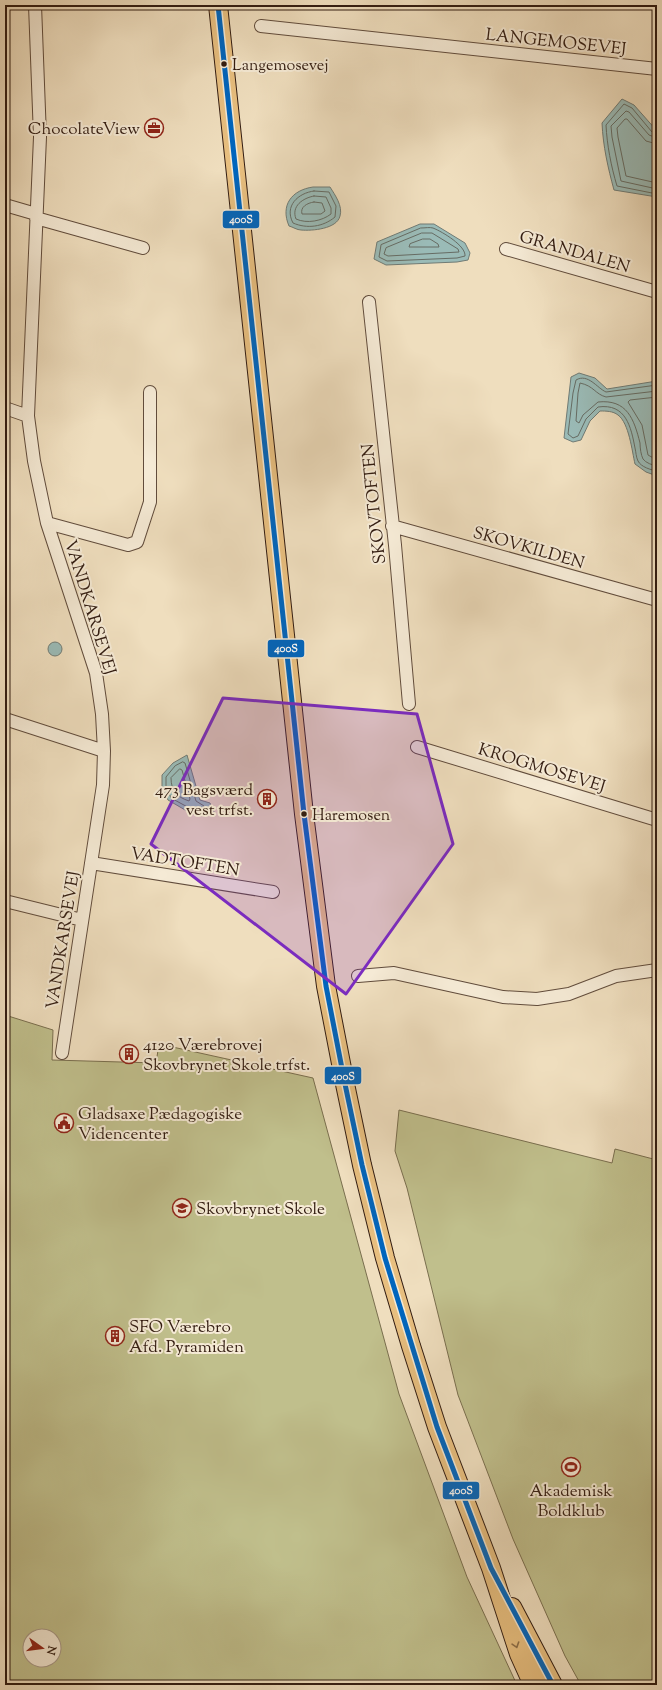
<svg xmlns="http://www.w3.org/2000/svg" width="662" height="1690" viewBox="0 0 662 1690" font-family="'Sorts Mill Goudy',serif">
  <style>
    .green { fill: #c0bf8c; stroke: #796e4e; fill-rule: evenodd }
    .water { fill: #9abbb7; stroke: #707b75 }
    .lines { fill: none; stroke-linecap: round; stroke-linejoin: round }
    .shore { stroke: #666c64; stroke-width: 1 }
    .street-casing { stroke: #614c3c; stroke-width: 14 }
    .primary-casing { stroke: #321c11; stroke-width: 20 }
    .street { stroke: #f5ead5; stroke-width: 12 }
    .primary { stroke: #e8bf7f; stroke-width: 18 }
    .bus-1-casing { stroke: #f5ead5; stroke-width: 8 }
    .bus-1 { stroke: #0065bd; stroke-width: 5 }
    .oneway { stroke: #8d6e48 }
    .marked { fill: #7b2cbf; fill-opacity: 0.2; stroke: #7b2cbf; stroke-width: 3; stroke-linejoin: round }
    .bus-dot { fill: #321c11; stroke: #f5ead5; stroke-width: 1.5 }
    .labels { text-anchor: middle; stroke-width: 4; stroke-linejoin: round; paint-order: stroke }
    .bus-label { font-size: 16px; fill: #321c11; stroke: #f5ead5; text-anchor: start }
    .street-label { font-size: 17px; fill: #321c11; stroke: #f5ead5 }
    .poi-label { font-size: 17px; fill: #321c11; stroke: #f5ead5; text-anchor: start }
    .line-badge { stroke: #f5ead5; stroke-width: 1.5 }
    .badge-label { font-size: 11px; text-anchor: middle; font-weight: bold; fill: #fff }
  </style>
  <rect width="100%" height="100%" fill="#efdebe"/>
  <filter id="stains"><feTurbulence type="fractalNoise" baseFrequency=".005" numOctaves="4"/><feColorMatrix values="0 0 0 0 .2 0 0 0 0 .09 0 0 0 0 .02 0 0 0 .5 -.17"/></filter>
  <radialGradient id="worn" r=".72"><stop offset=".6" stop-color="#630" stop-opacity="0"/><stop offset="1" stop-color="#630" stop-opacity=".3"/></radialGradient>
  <path class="green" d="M 5,1015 L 53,1030 L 52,1060 L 156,1063 L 159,1044 L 313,1078 L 399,1394 L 467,1577 L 517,1685 L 5,1685 ZM 30,1636 L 54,1636 L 54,1660 L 30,1660 Z
    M 399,1110 L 612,1163 L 615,1149 L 657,1160 L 657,1685 L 581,1685 L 565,1656 L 513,1539 L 458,1395 L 407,1188 L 395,1151 Z"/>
  <path class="water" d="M 622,99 L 634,105 L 657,131 L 657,197 L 614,190 C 608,168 603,146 602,123 Z
    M 313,187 L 330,187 C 335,195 343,206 340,216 C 337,229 312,231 301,230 C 297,230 293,227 289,226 C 280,205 292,190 313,187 Z
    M 420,224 L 434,224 L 465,243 L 470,253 L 468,260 L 457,262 L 386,265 L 374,259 L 377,242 Z
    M 579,373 L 595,378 L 607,389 L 657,381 L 657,476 L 646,472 L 635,464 C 632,451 629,423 618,415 C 613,411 606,411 600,411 L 590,421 L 581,440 L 573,442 L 564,438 L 571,377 Z
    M48 649a7 7 0 1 1 14 0a7 7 0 1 1-14 0Z
    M 187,755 L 200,800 L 210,803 L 214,812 L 192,814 L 168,800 L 162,787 L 162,775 L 173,763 Z"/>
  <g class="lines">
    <path class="shore" d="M 657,133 L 652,132 L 632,108 L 624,104 L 606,125 C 607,145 611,166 617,186 L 657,194
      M 657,138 L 649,135 L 629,112 L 626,111 L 611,126 L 612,137 L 621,181 L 657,189
      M 657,144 L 646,141 L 627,119 L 625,119 L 617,128 L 618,137 L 626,176 L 657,183
      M 314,191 L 329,192 L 336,206 L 335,217 C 323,227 307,229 293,223 C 284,206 298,193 314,191 Z
      M 314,196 L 326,197 L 331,208 L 331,214 C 322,221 307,224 296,219 C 291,206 303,198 314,196 Z
      M 314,202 L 322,203 L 325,211 L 321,214 L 302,214 C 300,207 307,203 314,202 Z
      M 421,228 C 425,228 430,227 433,228 C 443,232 466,246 465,256 L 457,258 L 387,261 L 379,257 L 381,245 Z
      M 422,233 L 432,233 L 458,249 L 459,252 L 388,256 L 384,254 L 386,248 Z
      M 423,239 L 430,239 L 438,244 L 439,247 L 409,247 L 410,244 Z
      M 657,385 L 606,392 C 597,388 588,373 576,380 L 573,393 L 568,434 L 573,438 L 578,436 L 586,419 L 598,407 C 626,403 631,427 635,448 C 636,452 636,457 638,461 C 641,467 651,470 657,471
      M 657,391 L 606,397 C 595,394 594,386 580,383 L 578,393 L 576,421 L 579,423 L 583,415 L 598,402 C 627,399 634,419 640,443 C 640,448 641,455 643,459 C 646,463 652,465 657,466
      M 657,397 L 630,400 L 628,402 L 642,425 L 648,455 L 657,460
      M 183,762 L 185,763 L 196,801 L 204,806 L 203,809 L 193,810 L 171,798 L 166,786 L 166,777 L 175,766 Z
      M 180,769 L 182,770 L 190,799 L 189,801 C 177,797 171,791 171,778 Z"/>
    <g class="street-casing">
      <path id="street" d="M 35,5 L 40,137 L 28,416 L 34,461 L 47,523 L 96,673 L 102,714 L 104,751 L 103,785 L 62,1053
        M 261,26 L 657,69
        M 5,205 L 36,214
        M 36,218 L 143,248
        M 506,249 L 657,292
        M 369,302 L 395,545 L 409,704
        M 5,408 L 28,416
        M 47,523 L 128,545 L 137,542 L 150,502 L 150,392
        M 392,526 L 657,600
        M 5,719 L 104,751
        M 417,747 L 657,820
        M 91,863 L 273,892
        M 5,901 L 82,920
        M 358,976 L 394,973 L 503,997 L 537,999 L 569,994 L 616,976 L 657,970"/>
    </g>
    <g class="primary-casing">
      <path id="primary" d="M 218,5 L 304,814 L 326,986 L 345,1084 L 362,1165 L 385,1258 L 411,1346 L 437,1427 L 491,1568 L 519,1654 L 533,1685
        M 512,1607 L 553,1685"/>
    </g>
    <use href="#street" class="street"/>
    <use href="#primary" class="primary"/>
    <g class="bus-1-casing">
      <path id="bus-1" d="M 218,5 L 304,814 L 326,986 L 345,1084 L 362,1165 L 385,1258 L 437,1427 L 491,1568 L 553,1685"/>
    </g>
    <use href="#bus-1" class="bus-1"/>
  </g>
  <defs><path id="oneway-chevron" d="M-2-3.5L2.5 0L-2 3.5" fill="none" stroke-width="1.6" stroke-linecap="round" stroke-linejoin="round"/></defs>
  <use class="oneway" href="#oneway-chevron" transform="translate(516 1645) rotate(72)"/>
  <path class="marked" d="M 223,698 L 417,714 L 453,844 L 346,994 L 151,844 Z"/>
  <defs>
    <g id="office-ring" transform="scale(1)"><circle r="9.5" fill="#f5ead5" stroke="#8f2418" stroke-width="1.5"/><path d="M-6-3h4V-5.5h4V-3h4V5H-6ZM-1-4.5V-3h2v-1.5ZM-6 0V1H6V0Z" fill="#8f2418"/></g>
    <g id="building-ring" transform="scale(1)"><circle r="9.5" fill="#f5ead5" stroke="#8f2418" stroke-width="1.5"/><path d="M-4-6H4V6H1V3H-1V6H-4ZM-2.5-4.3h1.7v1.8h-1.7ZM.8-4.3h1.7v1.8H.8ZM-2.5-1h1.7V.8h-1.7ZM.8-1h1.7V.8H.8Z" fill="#8f2418"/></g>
    <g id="civic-ring" transform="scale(1)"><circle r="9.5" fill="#f5ead5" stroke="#8f2418" stroke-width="1.5"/><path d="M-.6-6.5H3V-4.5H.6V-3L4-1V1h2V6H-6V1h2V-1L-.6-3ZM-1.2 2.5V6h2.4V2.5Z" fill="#8f2418"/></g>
    <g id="school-ring" transform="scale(1)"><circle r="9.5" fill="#f5ead5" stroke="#8f2418" stroke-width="1.5"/><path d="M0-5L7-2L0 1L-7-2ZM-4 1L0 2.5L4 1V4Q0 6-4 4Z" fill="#8f2418"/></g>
    <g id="stadium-ring" transform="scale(1)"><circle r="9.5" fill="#f5ead5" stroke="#8f2418" stroke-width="1.5"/><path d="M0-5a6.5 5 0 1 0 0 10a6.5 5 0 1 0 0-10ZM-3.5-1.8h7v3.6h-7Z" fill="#8f2418"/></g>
  </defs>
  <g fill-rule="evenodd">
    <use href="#office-ring" x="154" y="128"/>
    <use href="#building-ring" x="267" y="799"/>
    <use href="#building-ring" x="129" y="1054"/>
    <use href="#civic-ring" x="64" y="1123"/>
    <use href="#school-ring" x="182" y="1208"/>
    <use href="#building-ring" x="115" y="1336"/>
    <use href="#stadium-ring" x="571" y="1467"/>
  </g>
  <g class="bus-dot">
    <circle cx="224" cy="64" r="3.5"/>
    <circle cx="304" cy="814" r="3.5"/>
  </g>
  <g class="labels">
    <g class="bus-label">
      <text x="232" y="70">Langemosevej</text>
      <text x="312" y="820">Haremosen</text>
    </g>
    <g class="street-label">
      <text transform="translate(556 41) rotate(6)" y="6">LANGEMOSEVEJ</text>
      <text transform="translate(575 251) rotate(16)" y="6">GRANDALEN</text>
      <text transform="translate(373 504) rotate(-96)" y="6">SKOVTOFTEN</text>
      <text transform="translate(529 547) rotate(16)" y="6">SKOVKILDEN</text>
      <text transform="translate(91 607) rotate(73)" y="6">VANDKARSEVEJ</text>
      <text transform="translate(542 767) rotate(17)" y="6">KROGMOSEVEJ</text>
      <text transform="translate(185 861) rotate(9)" y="6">VADTOFTEN</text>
      <text transform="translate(62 940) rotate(-81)" y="6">VANDKARSEVEJ</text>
    </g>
    <g class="poi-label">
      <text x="140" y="134" text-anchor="end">ChocolateView</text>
      <text x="253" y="795" text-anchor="end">473 Bagsværd<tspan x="253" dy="20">vest trfst.</tspan></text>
      <text x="143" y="1050">4120 Værebrovej<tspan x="143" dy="20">Skovbrynet Skole trfst.</tspan></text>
      <text x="78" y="1119">Gladsaxe Pædagogiske<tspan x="78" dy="20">Videncenter</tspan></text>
      <text x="196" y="1214">Skovbrynet Skole</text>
      <text x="129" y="1332">SFO Værebro<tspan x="129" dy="20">Afd. Pyramiden</tspan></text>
      <text x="571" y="1496" text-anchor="middle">Akademisk<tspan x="571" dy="20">Boldklub</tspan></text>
    </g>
  </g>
  <g class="line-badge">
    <rect x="222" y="210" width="38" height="19" rx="4" fill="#0065bd"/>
    <rect x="267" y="639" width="38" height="19" rx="4" fill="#0065bd"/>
    <rect x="324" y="1066" width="38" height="19" rx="4" fill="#0065bd"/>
    <rect x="442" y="1481" width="38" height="19" rx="4" fill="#0065bd"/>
  </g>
  <g class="badge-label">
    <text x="241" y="223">400S</text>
    <text x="286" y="652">400S</text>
    <text x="343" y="1080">400S</text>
    <text x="461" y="1494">400S</text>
  </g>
  <rect width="662" height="1690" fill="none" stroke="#efdebe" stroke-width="20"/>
  <rect x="6" y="6" width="650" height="1678" fill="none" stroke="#321c11" stroke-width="2"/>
  <rect x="10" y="10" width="642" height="1670" fill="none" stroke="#321c11"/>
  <g transform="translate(42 1648) rotate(104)"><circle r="19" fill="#f5ead5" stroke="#a79887"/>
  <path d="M0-3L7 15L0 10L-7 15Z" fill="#8f2418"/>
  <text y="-6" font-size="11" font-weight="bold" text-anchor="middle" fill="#321c11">N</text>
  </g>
  <rect width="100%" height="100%" filter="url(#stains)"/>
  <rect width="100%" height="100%" fill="url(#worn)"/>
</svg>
